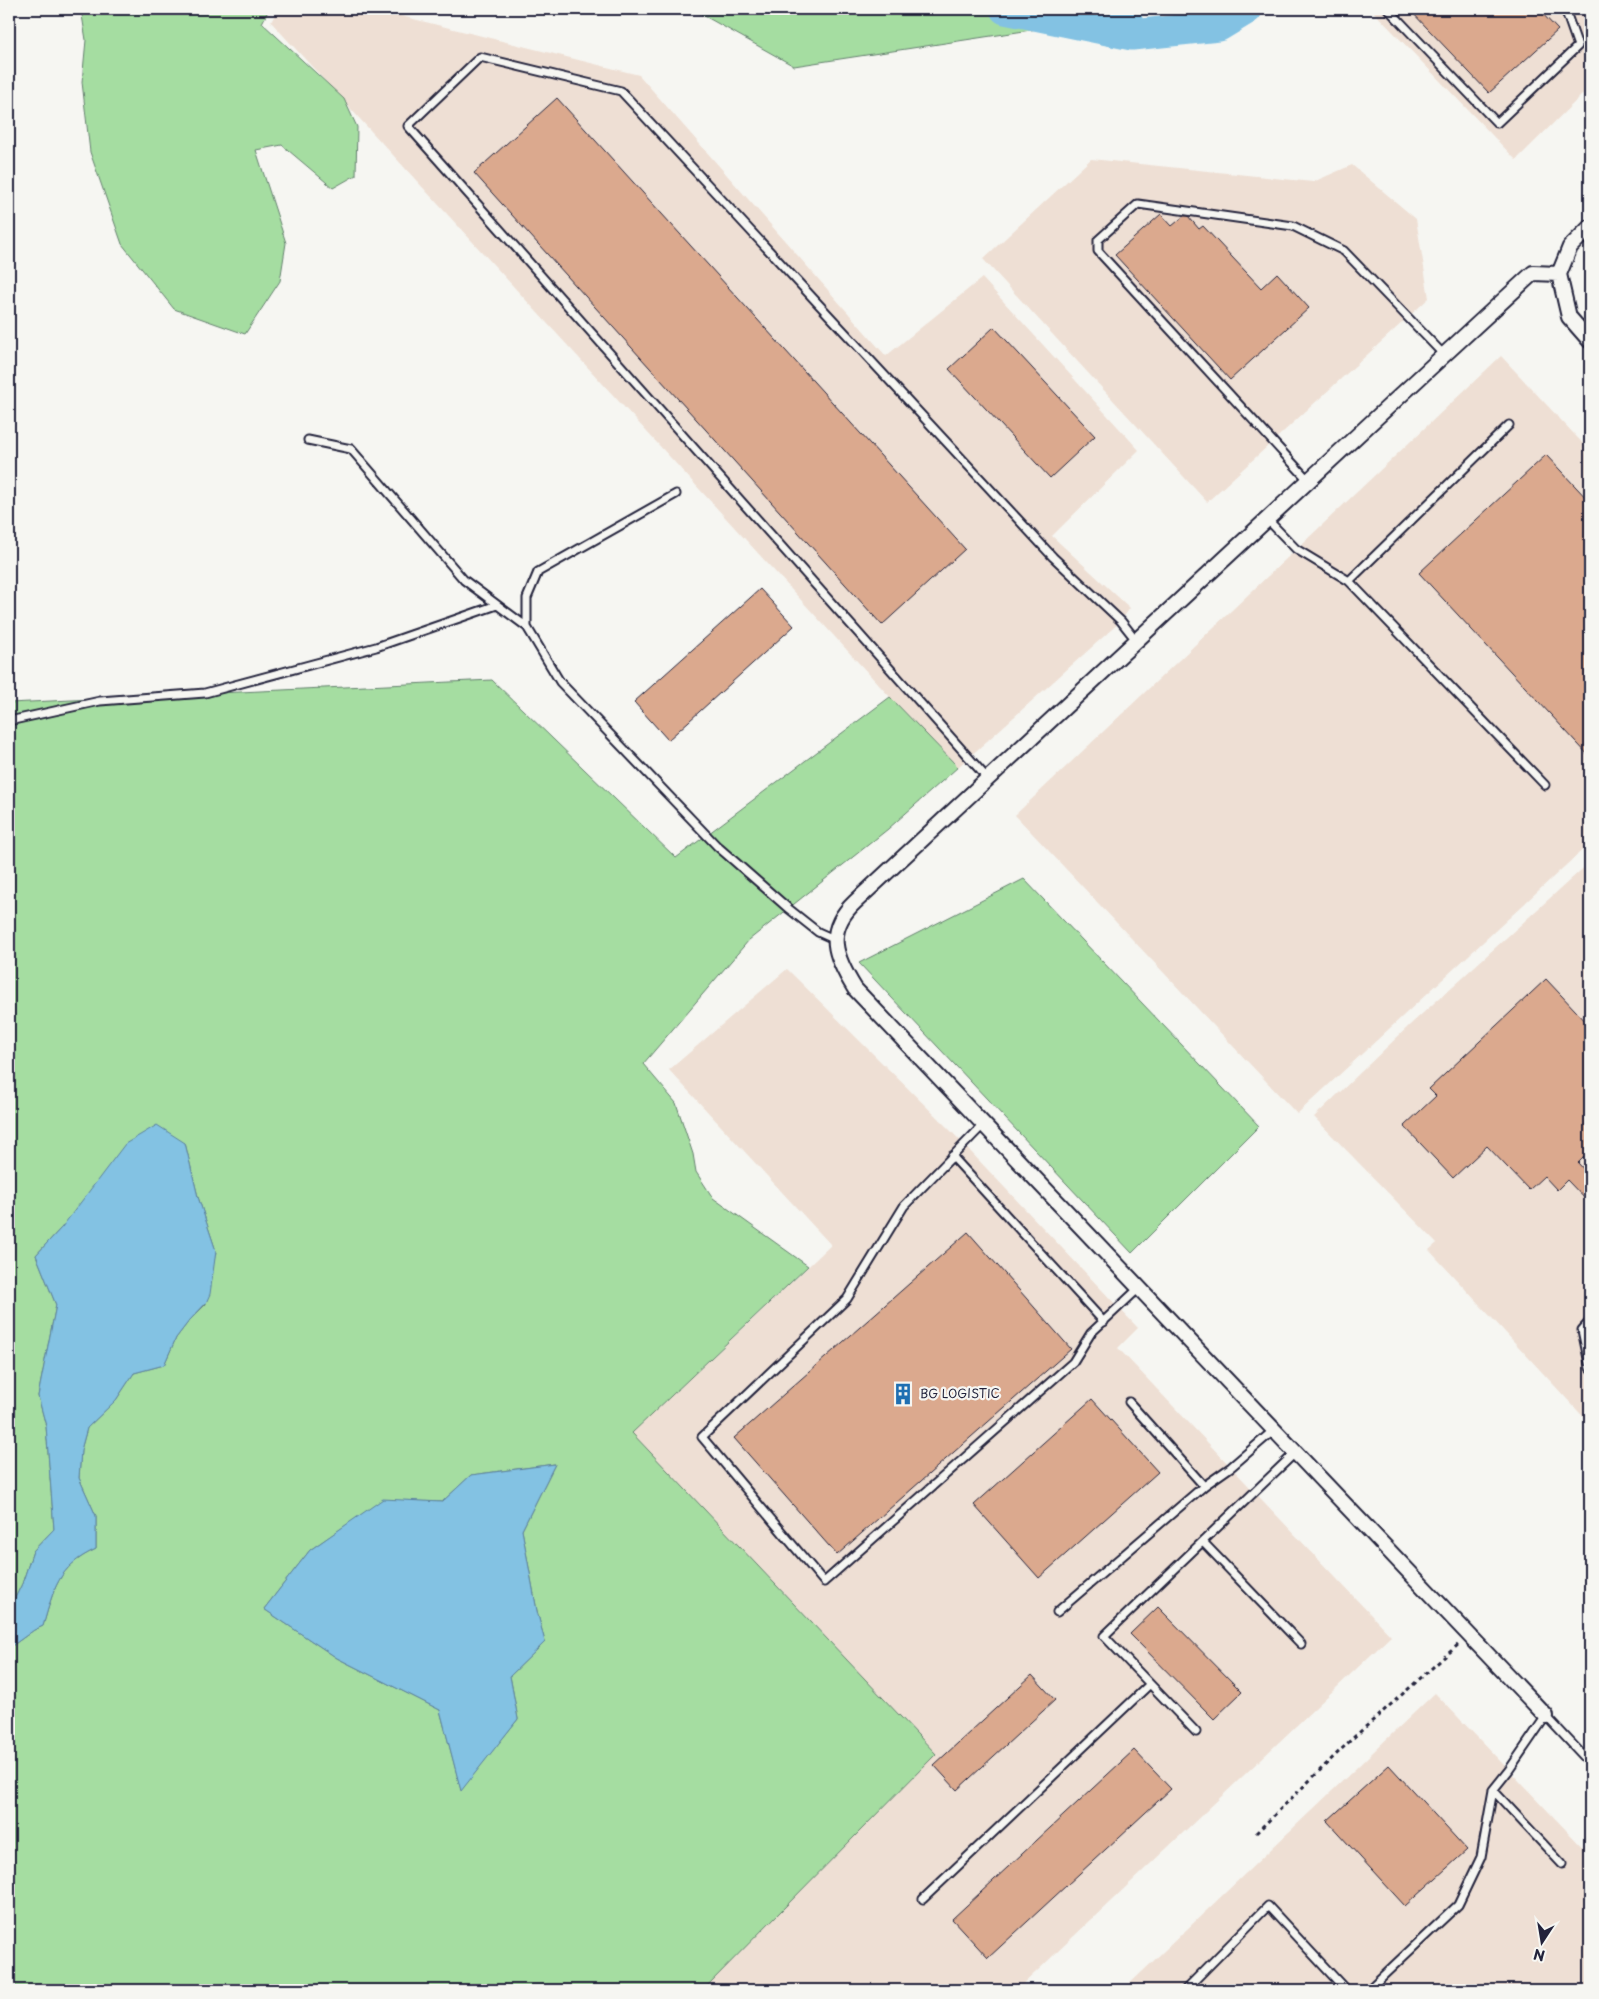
<svg xmlns="http://www.w3.org/2000/svg" width="1599" height="1999" viewBox="0 0 1599 1999" font-family="'Playpen Sans',sans-serif">
  <style>
    .built { fill: #eedfd4 }
    .green { fill: #a5dda1; stroke: #64806e; fill-rule: evenodd }
    .water { fill: #83c2e3; stroke: #5c82a0 }
    .lines { fill: none; stroke-linecap: round; stroke-linejoin: round }
    .river { stroke: #83c2e3; stroke-width: 31 }
    .building { fill: #dba98e; stroke: #22223b }
    .service-casing { stroke: #22223b; stroke-width: 11 }
    .minor-casing { stroke: #22223b; stroke-width: 18 }
    .path { stroke: #22223b; stroke-width: 3; stroke-dasharray: 4 4; stroke-linecap: butt }
    .service { stroke: #f6f6f2; stroke-width: 7 }
    .minor { stroke: #f6f6f2; stroke-width: 14 }
    .labels { text-anchor: middle; stroke-width: 4.5; stroke-linejoin: round; paint-order: stroke }
    .poi-label { font-size: 12px; fill: #22223b; stroke: #f6f6f2; text-anchor: start }
  </style>
  <rect width="100%" height="100%" fill="#f6f6f2"/>
  <filter id="ink" filterUnits="userSpaceOnUse"><feTurbulence type="fractalNoise" baseFrequency=".02" numOctaves="2"/><feDisplacementMap in="SourceGraphic" scale="10" xChannelSelector="R" yChannelSelector="G"/><feConvolveMatrix kernelMatrix="1 2 1 2 8 2 1 2 1" color-interpolation-filters="sRGB"/></filter>
  <g filter="url(#ink)">
    <path class="built" d="M 278,9 L 373,9 L 639,75 L 886,356 L 982,278 L 1139,450 L 1052,536 L 1130,608 L 1121,621 L 958,767 L 890,697 L 271,22 Z
      M 1371,9 L 1590,9 L 1590,87 L 1516,160 Z
      M 1091,159 L 1313,182 L 1352,165 L 1416,219 L 1429,298 L 1207,502 L 983,259 Z
      M 1501,356 L 1590,451 L 1590,843 L 1297,1114 L 1015,815 Z
      M 1590,862 L 1590,1424 L 1429,1250 L 1437,1243 L 1314,1117 L 1412,1023 Z
      M 787,969 L 951,1131 L 1138,1328 L 1118,1348 L 1391,1636 L 1017,1990 L 703,1990 L 936,1754 L 632,1433 L 831,1245 L 669,1070 Z
      M 1435,1693 L 1590,1855 L 1590,1990 L 1123,1990 Z"/>
    <path class="green" d="M 81,9 L 269,9 L 262,23 L 344,99 L 357,127 L 356,175 L 333,188 L 282,145 L 256,150 L 286,243 L 280,281 L 245,334 L 174,309 L 122,244 L 90,152 L 82,82 L 86,40 Z
      M 692,9 L 1169,9 L 794,66 Z
      M 492,680 L 676,858 L 890,697 L 958,767 L 888,829 L 749,940 L 643,1064 L 676,1103 L 693,1154 L 696,1172 L 713,1198 L 808,1266 L 632,1433 L 936,1754 L 703,1990 L 9,1990 L 9,1648 L 34,1630 L 43,1626 C 54,1589 57,1567 96,1549 L 96,1516 L 79,1478 L 81,1450 L 87,1428 L 116,1400 L 134,1373 L 164,1365 L 176,1338 L 189,1321 L 206,1304 L 216,1251 L 198,1197 L 185,1143 L 62,1227 L 36,1255 L 56,1305 L 38,1396 L 46,1426 L 54,1529 L 33,1551 L 22,1584 L 9,1610 L 9,703 ZM 555,1464 L 522,1530 L 537,1611 L 545,1642 L 510,1676 L 518,1719 L 461,1790 L 440,1710 L 337,1658 L 264,1609 L 310,1550 L 383,1500 L 442,1502 L 471,1475 Z
      M 1024,879 L 1259,1126 L 1132,1253 L 859,963 Z"/>
    <path class="water" d="M 157,1125 L 185,1143 L 198,1197 L 216,1251 L 210,1294 L 206,1303 L 189,1321 L 176,1338 L 164,1365 L 134,1373 L 116,1400 L 87,1428 L 81,1450 L 79,1478 L 96,1516 L 96,1549 C 57,1567 54,1589 43,1626 L 34,1630 L 9,1648 L 9,1610 L 22,1584 L 33,1551 L 54,1529 L 46,1426 L 38,1396 L 56,1305 L 36,1255 L 62,1227 L 125,1144 Z
      M 555,1464 L 522,1530 L 537,1611 L 545,1642 L 510,1676 L 518,1719 L 461,1791 L 440,1710 L 337,1658 L 264,1609 L 310,1550 L 383,1499 L 442,1502 L 471,1475 Z"/>
    <g class="lines">
      <path class="river" d="M 1005,9 L 1132,35 L 1123,9
        M 1132,35 L 1219,26 L 1247,9"/>
    </g>
    <path class="building" d="M 1409,9 L 1538,9 L 1558,30 L 1489,93 Z
      M 557,98 L 965,549 L 882,625 L 474,173 Z
      M 1161,214 L 1172,226 L 1184,216 L 1188,216 L 1199,229 L 1203,226 L 1261,288 L 1277,273 L 1309,308 L 1230,380 L 1115,255 Z
      M 994,327 L 1095,436 L 1050,478 L 949,369 Z
      M 1546,455 L 1590,502 L 1590,757 L 1419,573 Z
      M 760,589 L 794,626 L 668,740 L 634,702 Z
      M 1546,979 L 1590,1026 L 1590,1151 L 1578,1163 L 1590,1176 L 1590,1204 L 1567,1180 L 1557,1190 L 1544,1176 L 1529,1190 L 1487,1146 L 1453,1178 L 1404,1126 L 1436,1096 L 1429,1089 Z
      M 968,1232 L 1071,1349 L 837,1555 L 734,1438 Z
      M 1092,1399 L 1158,1472 L 1039,1578 L 974,1505 Z
      M 1158,1607 L 1242,1692 L 1214,1719 L 1130,1634 Z
      M 1032,1675 L 1055,1700 L 957,1790 L 934,1765 Z
      M 1134,1750 L 1171,1789 L 988,1958 L 952,1919 Z
      M 1389,1765 L 1467,1850 L 1405,1906 L 1327,1821 Z"/>
    <g class="lines">
      <g class="service-casing">
        <path id="service" d="M 1388,9 L 1497,123 L 1578,46 L 1565,9
          M 308,440 L 351,449 L 464,580 L 527,627
          M 1309,481 L 1098,251 L 1098,240 L 1138,204 L 1293,226 L 1344,251 L 1444,355
          M 676,494 L 538,572 L 527,598 L 527,627 L 560,682 L 717,846 L 789,909 L 818,932 L 836,940
          M 1268,520 L 1296,549 L 1349,581 L 1545,785
          M 1349,581 L 1509,425
          M 9,721 L 100,701 L 205,693 L 376,647 L 497,605
          M 987,778 L 408,126 L 480,57 L 621,91 L 1053,557 L 1121,621 L 1136,640
          M 983,1125 L 904,1206 L 847,1299 L 702,1437 L 824,1582 L 1073,1362 L 1091,1333 L 1139,1288
          M 952,1156 L 1104,1322
          M 1590,1321 L 1582,1330 L 1590,1368
          M 1129,1402 L 1204,1486
          M 1203,1542 L 1301,1644
          M 1057,1612 L 1204,1486 L 1231,1467 L 1274,1430
          M 1196,1732 L 1104,1636 L 1295,1453
          M 1562,1864 L 1493,1790 L 1509,1770 L 1546,1716 L 1590,1763
          M 923,1899 L 1150,1684
          M 1185,1990 L 1268,1906 L 1346,1990
          M 1368,1990 L 1458,1905 L 1481,1857 L 1493,1790"/>
      </g>
      <g class="minor-casing">
        <path id="minor" d="M 1590,227 L 1570,247 L 1559,274 L 1569,317 L 1590,341
          M 1546,1716 L 855,989 C 835,957 824,931 855,902 L 1444,355 L 1533,273 L 1559,274"/>
      </g>
      <path class="path" d="M 1256,1833 L 1353,1738 L 1459,1644"/>
      <use href="#service" class="service"/>
      <use href="#minor" class="minor"/>
    </g>
  </g>
  <defs>
    <g id="building-bare" transform="scale(1.725)"><path d="M-4-6H4V6H1V3H-1V6H-4ZM-2.5-4.3h1.7v1.8h-1.7ZM.8-4.3h1.7v1.8H.8ZM-2.5-1h1.7V.8h-1.7ZM.8-1h1.7V.8H.8Z" fill="#1f6fb2" stroke="#f6f6f2" stroke-width="2.5" paint-order="stroke"/></g>
  </defs>
  <g fill-rule="evenodd">
    <use href="#building-bare" x="903" y="1394"/>
  </g>
  <g class="labels">
    <g class="poi-label">
      <text x="920" y="1398">BG LOGISTIC</text>
    </g>
  </g>
  <rect width="1599" height="1999" fill="none" stroke="#f6f6f2" stroke-width="30"/>
  <rect x="15" y="15" width="1569" height="1969" fill="none" stroke="#22223b" stroke-width="2" filter="url(#ink)"/>
  <g transform="translate(1542 1942) rotate(192)" stroke="#f6f6f2" stroke-width="4" paint-order="stroke">
  <path d="M0-4L9 19L0 12L-9 19Z" fill="#22223b"/>
  <text y="-8" font-size="14" font-weight="bold" text-anchor="middle" fill="#22223b">N</text>
  </g>
</svg>
